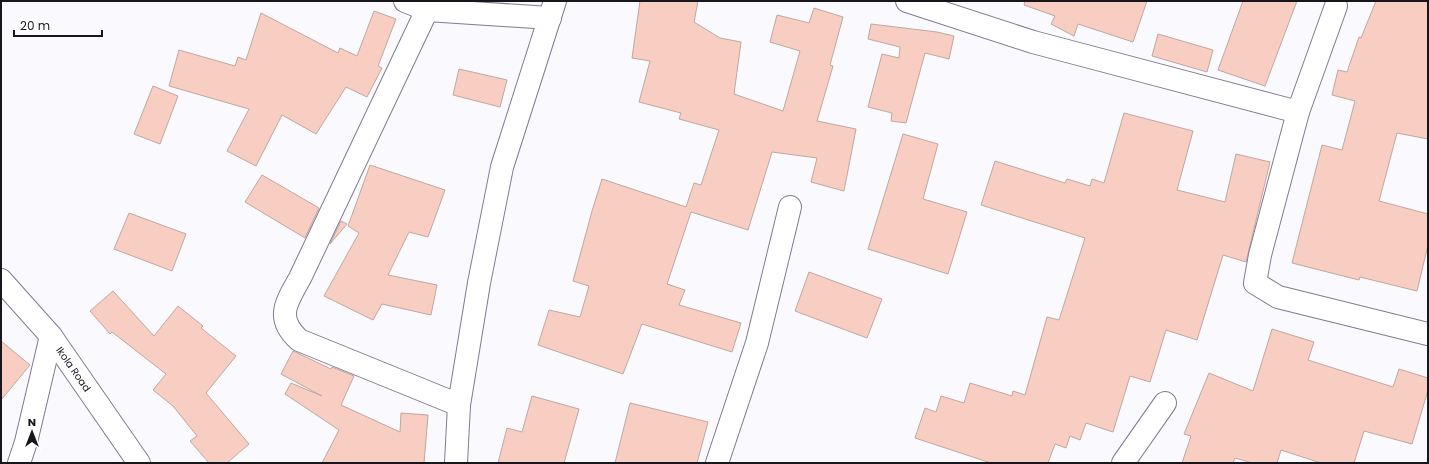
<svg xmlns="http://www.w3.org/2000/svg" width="1429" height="464" viewBox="0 0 1429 464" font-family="Poppins,sans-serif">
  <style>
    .building { fill: #f8cec3; stroke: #c0a7a0 }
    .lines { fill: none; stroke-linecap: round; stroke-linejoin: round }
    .minor-casing { stroke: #807b8f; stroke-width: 24 }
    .minor { stroke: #fff; stroke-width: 22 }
    .labels { text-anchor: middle; stroke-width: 4; stroke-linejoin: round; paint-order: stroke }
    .street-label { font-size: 10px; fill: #18151d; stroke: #fff }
  </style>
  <rect width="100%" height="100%" fill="#faf9fe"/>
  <path class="building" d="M 640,1 L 698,1 L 694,22 L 720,38 L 741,42 L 734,94 L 783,111 L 800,51 L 770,42 L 777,15 L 809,23 L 814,8 L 843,17 L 830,65 L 833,66 L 817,121 L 856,129 L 844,191 L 811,182 L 817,158 L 772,152 L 748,230 L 691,212 L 667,284 L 685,290 L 679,305 L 741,323 L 732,352 L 642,324 L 623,374 L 538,345 L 549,310 L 580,317 L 589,286 L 573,281 L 592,211 L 602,179 L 686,207 L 694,183 L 701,185 L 719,130 L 679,119 L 681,113 L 639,102 L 650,61 L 632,58 Z
    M 1025,1 L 1147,1 L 1133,42 L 1078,24 L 1074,36 L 1051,24 L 1055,16 L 1024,5 Z
    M 1243,1 L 1297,1 L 1265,86 L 1218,70 Z
    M 1376,1 L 1428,1 L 1428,139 L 1397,133 L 1379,201 L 1428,214 L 1428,245 L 1417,291 L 1360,277 L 1359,280 L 1292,263 L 1322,145 L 1342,150 L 1355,101 L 1332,95 L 1338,70 L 1347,72 L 1359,37 L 1361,38 Z
    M 374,11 L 396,19 L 378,66 L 382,68 L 367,97 L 346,87 L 316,134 L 282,115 L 256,166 L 227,151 L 249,109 L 169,86 L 179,50 L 235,66 L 238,57 L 246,60 L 261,13 L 338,53 L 340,48 L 357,56 Z
    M 871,24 L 937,32 L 954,36 L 949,59 L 925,53 L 906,123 L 891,121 L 892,113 L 868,107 L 882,54 L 899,58 L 900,47 L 868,39 Z
    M 1158,34 L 1213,50 L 1207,72 L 1152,56 Z
    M 459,69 L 507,80 L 500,107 L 453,95 Z
    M 153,86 L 178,96 L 160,144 L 134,134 Z
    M 1124,113 L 1193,131 L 1177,190 L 1225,202 L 1236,154 L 1270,162 L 1246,262 L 1223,255 L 1197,340 L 1166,330 L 1150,382 L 1130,376 L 1113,432 L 1086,423 L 1080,440 L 1070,436 L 1066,448 L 1055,444 L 1048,463 L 991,463 L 915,438 L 925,408 L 936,412 L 941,396 L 964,403 L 970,383 L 1012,396 L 1013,391 L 1025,395 L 1047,317 L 1059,320 L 1085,238 L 981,205 L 995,161 L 1065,183 L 1067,179 L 1090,186 L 1092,179 L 1104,183 Z
    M 903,134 L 938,144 L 923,199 L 967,212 L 948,274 L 868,249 Z
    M 370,165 L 445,190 L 428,237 L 409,232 L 388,275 L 437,285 L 431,315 L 382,304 L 373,320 L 324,296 L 359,233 L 348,226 Z
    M 262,175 L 319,208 L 305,238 L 245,202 Z
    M 129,213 L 186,234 L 172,271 L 114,249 Z
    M 341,221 L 347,224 L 330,244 Z
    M 809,272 L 882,299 L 867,338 L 795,311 Z
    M 113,291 L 154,336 L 178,306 L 203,326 L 201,328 L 236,356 L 206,393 L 249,444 L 227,463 L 209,463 L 190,441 L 197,436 L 173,406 L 153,390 L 166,374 L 112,332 L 110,334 L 90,311 Z
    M 1272,329 L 1314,342 L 1308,360 L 1393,387 L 1399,369 L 1428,378 L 1428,390 L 1412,444 L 1364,431 L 1354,463 L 1321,463 L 1281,450 L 1277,463 L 1252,463 L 1235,458 L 1233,463 L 1182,463 L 1191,436 L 1184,434 L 1209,373 L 1253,391 Z
    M 1,341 L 30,365 L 1,400 Z
    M 293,351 L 331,369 L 332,367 L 354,376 L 341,405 L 400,432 L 401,413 L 428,415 L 424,463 L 322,463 L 339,430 L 285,394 L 291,383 L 322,396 L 281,374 Z
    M 532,396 L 579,409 L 564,463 L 498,463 L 507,428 L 522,432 Z
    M 630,403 L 708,422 L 697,463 L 615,463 Z"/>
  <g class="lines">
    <g class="minor-casing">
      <g id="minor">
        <path d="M 405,1 L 427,10 L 550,18"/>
        <path d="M 907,1 L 1033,42 L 1298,112"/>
        <path d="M 1336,6 L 1298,112 L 1260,255 L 1255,283 L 1278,297 L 1428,334"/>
        <path d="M 427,10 L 300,278 C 286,303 275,318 299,340 L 459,405"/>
        <path id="s1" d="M 1,280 L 51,336 L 139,463"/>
        <path d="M 19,463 L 26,442 L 51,336"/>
        <path d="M 456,463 L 459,405 L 479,283 L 502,167 L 555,1"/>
        <path d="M 717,463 L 757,343 L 790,207"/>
        <path d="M 1123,463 L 1165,403"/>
      </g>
    </g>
    <use href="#minor" class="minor"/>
  </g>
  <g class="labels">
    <g class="street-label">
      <text dy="4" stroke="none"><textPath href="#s1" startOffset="115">Ikola Road</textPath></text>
    </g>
  </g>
  <rect width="1429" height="464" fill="none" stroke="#18151d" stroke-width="4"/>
  <g transform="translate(32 432)" stroke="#ffffff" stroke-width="3" paint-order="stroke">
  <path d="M0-3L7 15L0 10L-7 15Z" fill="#18151d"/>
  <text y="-6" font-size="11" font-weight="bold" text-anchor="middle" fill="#18151d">N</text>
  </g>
  <path d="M14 30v6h88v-6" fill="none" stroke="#18151d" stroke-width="2"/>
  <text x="20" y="30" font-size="12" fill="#18151d" stroke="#ffffff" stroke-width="3" paint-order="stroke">20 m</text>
</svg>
